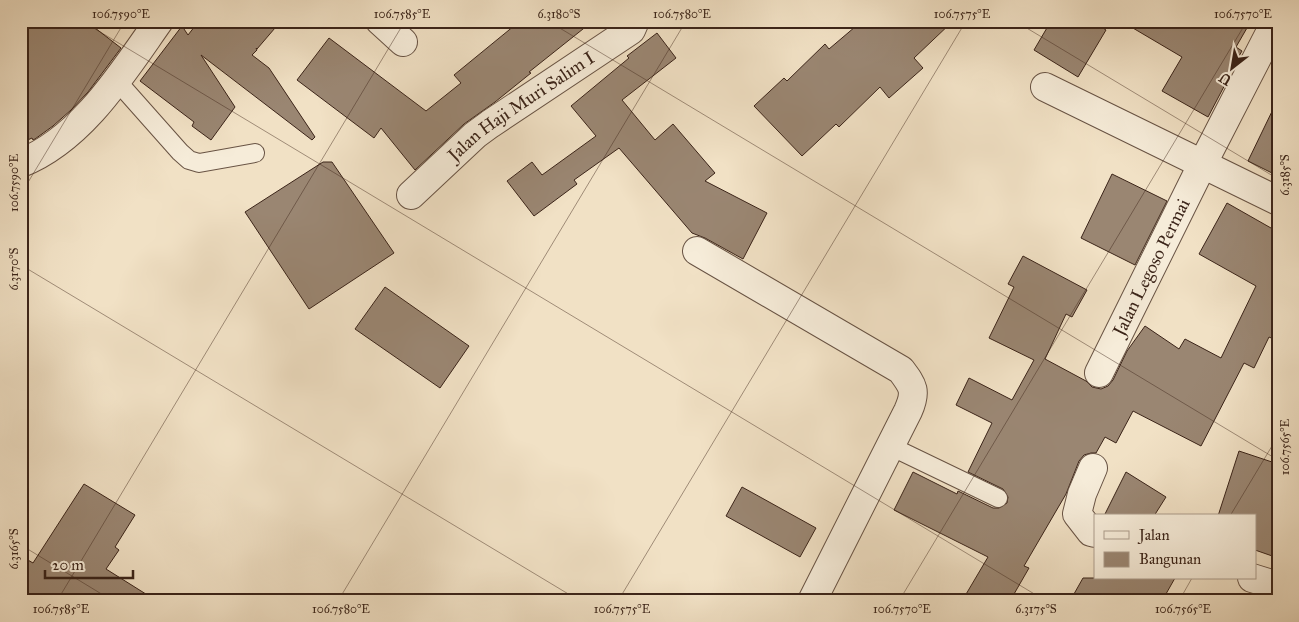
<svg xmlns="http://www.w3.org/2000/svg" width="1299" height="622" viewBox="0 0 1299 622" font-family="'IM FELL Great Primer',serif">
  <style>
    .building { fill: #9a8672; stroke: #3b2419 }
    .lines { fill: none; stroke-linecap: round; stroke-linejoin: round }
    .lane-casing { stroke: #685344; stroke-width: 20 }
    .street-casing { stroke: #685344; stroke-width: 30 }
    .lane { stroke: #f6ecd9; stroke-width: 18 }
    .street { stroke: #f6ecd9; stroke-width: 28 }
    .ticks { fill: none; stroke: #3b2419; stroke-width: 1; stroke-opacity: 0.45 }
    .labels { text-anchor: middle; stroke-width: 4.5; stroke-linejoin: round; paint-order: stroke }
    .street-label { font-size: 18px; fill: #3b2419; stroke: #f6ecd9 }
    .neatline { fill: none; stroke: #3b2419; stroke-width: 2 }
    .ticks-label { font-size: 12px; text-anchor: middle; fill: #3b2419 }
  </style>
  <rect width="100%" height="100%" fill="#f1e1c5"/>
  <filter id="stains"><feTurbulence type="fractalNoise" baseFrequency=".004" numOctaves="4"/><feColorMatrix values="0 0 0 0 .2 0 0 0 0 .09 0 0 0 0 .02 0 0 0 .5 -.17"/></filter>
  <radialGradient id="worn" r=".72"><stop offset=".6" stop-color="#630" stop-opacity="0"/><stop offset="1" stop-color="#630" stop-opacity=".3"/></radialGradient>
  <path class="building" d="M 21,21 L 86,21 L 121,48 L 88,92 L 71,110 L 53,126 L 35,139 L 33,140 L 32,138 L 21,143 Z
    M 199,21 L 281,21 L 257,49 L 256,48 L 257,50 L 252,55 L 269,68 L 315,137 L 312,140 L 201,55 L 235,107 L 211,140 L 192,126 L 194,122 L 140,81 L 182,26 L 188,35 Z
    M 520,21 L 593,21 L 529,72 L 531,73 L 495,102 L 464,124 L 415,170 L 381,128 L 374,138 L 297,80 L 329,38 L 426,111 L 461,83 L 454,75 Z
    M 862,21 L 953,21 L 914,58 L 923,68 L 889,98 L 880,87 L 839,127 L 836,124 L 802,156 L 754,106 L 784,78 L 787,81 L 825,44 L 829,49 Z
    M 1051,21 L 1092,21 L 1106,30 L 1078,77 L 1034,50 Z
    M 1121,21 L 1251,21 L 1236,47 L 1242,51 L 1227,76 L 1229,77 L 1208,117 L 1162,91 L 1182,57 Z
    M 657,33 L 676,58 L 622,100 L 655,140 L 673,124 L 715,173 L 705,181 L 767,213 L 743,259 L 705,238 L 692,233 L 619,148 L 574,180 L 577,184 L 534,216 L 507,181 L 532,162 L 542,175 L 596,136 L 571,106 L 629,58 L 627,56 Z
    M 1278,99 L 1278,176 L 1248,161 Z
    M 323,162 L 332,162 L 394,253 L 309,309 L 245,212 Z
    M 1112,174 L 1167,201 L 1135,265 L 1081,238 Z
    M 1227,203 L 1278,232 L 1278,341 L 1269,337 L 1254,368 L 1244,363 L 1201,446 L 1133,411 L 1116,443 L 1105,437 L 1096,453 L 1091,453 L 1084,455 L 1079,461 L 1066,494 L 1024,566 L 1029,568 L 1010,601 L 962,601 L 988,557 L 894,510 L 913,472 L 957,494 L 958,491 L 993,508 L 999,508 L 1007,503 L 1008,497 L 1003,489 L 968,472 L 992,423 L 956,405 L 969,378 L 1012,400 L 1034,360 L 989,338 L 1014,287 L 1008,284 L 1023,256 L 1087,290 L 1072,317 L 1066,314 L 1045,359 L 1086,381 L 1092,387 L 1101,389 L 1108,386 L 1113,380 L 1127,351 L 1145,326 L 1179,349 L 1185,339 L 1221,358 L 1256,286 L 1199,254 Z
    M 385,287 L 469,346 L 440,388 L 355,329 Z
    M 1239,451 L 1278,464 L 1278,558 L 1255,550 L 1255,516 L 1218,516 Z
    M 1126,472 L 1166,497 L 1154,516 L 1104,516 Z
    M 84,484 L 135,515 L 115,547 L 119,550 L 106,569 L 157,601 L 21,601 L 21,556 L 33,563 Z
    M 742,487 L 816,528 L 800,557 L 726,516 Z
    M 1083,578 L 1175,578 L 1162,601 L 1070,601 Z"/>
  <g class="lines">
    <g class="lane-casing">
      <path id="lane" d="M 117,81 L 180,152 L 189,160 L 199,163 L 255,153
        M 890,446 L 998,498"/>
    </g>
    <g class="street-casing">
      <g id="street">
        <path d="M 380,21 L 403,42"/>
        <path d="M 1045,87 L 1278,201"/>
        <path d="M 21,163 C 82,139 123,72 159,21"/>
        <path id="s1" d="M 411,195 L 475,135 L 490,124 L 631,30 L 635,21"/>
        <path d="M 697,251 L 901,370 C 913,386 917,391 908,411 L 812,601"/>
        <path id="s2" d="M 1099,373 L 1203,163 L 1276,21"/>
        <path d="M 1093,468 L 1082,494 L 1077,514 L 1091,532 L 1095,533"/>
        <path d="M 1252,578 L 1278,586"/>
      </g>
    </g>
    <use href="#lane" class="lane"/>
    <use href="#street" class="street"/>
  </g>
  <path class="ticks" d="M 82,21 L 1046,601M 548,21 L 1278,460M 1015,21 L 1278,179M 21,194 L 125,21M 21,265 L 580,601M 1230,516 L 1278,436M 21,545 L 113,601M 57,601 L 405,21M 338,601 L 686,21M 618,601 L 966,21M 899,601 L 1247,21M 1179,601 L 1192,578"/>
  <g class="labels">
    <g class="street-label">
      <text dy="6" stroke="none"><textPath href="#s1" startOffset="142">Jalan Haji Muri Salim I</textPath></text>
      <text dy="6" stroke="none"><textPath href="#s2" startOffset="118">Jalan Legoso Permai</textPath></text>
    </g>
  </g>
  <rect width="1299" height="622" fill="none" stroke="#f1e1c5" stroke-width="55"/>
  <rect x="1094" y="514" width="162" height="65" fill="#f6ecd9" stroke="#ab9c8c"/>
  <rect x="1104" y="531" width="25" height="8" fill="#f6ecd9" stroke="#ab9c8c"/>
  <text x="1139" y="540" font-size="15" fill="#3b2419">Jalan</text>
  <rect x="1104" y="552" width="25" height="15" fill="#9a8672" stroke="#ab9c8c"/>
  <text x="1139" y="564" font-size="15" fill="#3b2419">Bangunan</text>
  <g transform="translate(1232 68) rotate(211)" stroke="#f6ecd9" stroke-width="4" paint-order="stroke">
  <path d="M0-4L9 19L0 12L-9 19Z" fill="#3b2419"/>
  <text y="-8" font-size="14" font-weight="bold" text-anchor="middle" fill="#3b2419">U</text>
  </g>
  <path d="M45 570v8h88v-8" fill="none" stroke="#3b2419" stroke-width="2.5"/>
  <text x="52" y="570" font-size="15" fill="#3b2419" stroke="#f6ecd9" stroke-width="4" paint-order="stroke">20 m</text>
  <rect x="28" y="28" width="1244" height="566" class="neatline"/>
  <g class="ticks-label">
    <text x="121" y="18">106.7590°E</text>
    <text x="402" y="18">106.7585°E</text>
    <text x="559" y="18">6.3180°S</text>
    <text x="682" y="18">106.7580°E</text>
    <text x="962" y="18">106.7575°E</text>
    <text x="1243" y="18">106.7570°E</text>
    <text transform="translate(1285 175) rotate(-90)" y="4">6.3185°S</text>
    <text transform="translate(14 183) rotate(-90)" y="4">106.7590°E</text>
    <text transform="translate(14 269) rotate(-90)" y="4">6.3170°S</text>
    <text transform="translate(1285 447) rotate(-90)" y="4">106.7565°E</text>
    <text transform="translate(14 549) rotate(-90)" y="4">6.3165°S</text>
    <text x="61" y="613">106.7585°E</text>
    <text x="341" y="613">106.7580°E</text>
    <text x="622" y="613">106.7575°E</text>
    <text x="902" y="613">106.7570°E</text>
    <text x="1036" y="613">6.3175°S</text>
    <text x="1183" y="613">106.7565°E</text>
  </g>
  <rect width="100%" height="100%" filter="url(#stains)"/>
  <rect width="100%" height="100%" fill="url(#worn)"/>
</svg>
